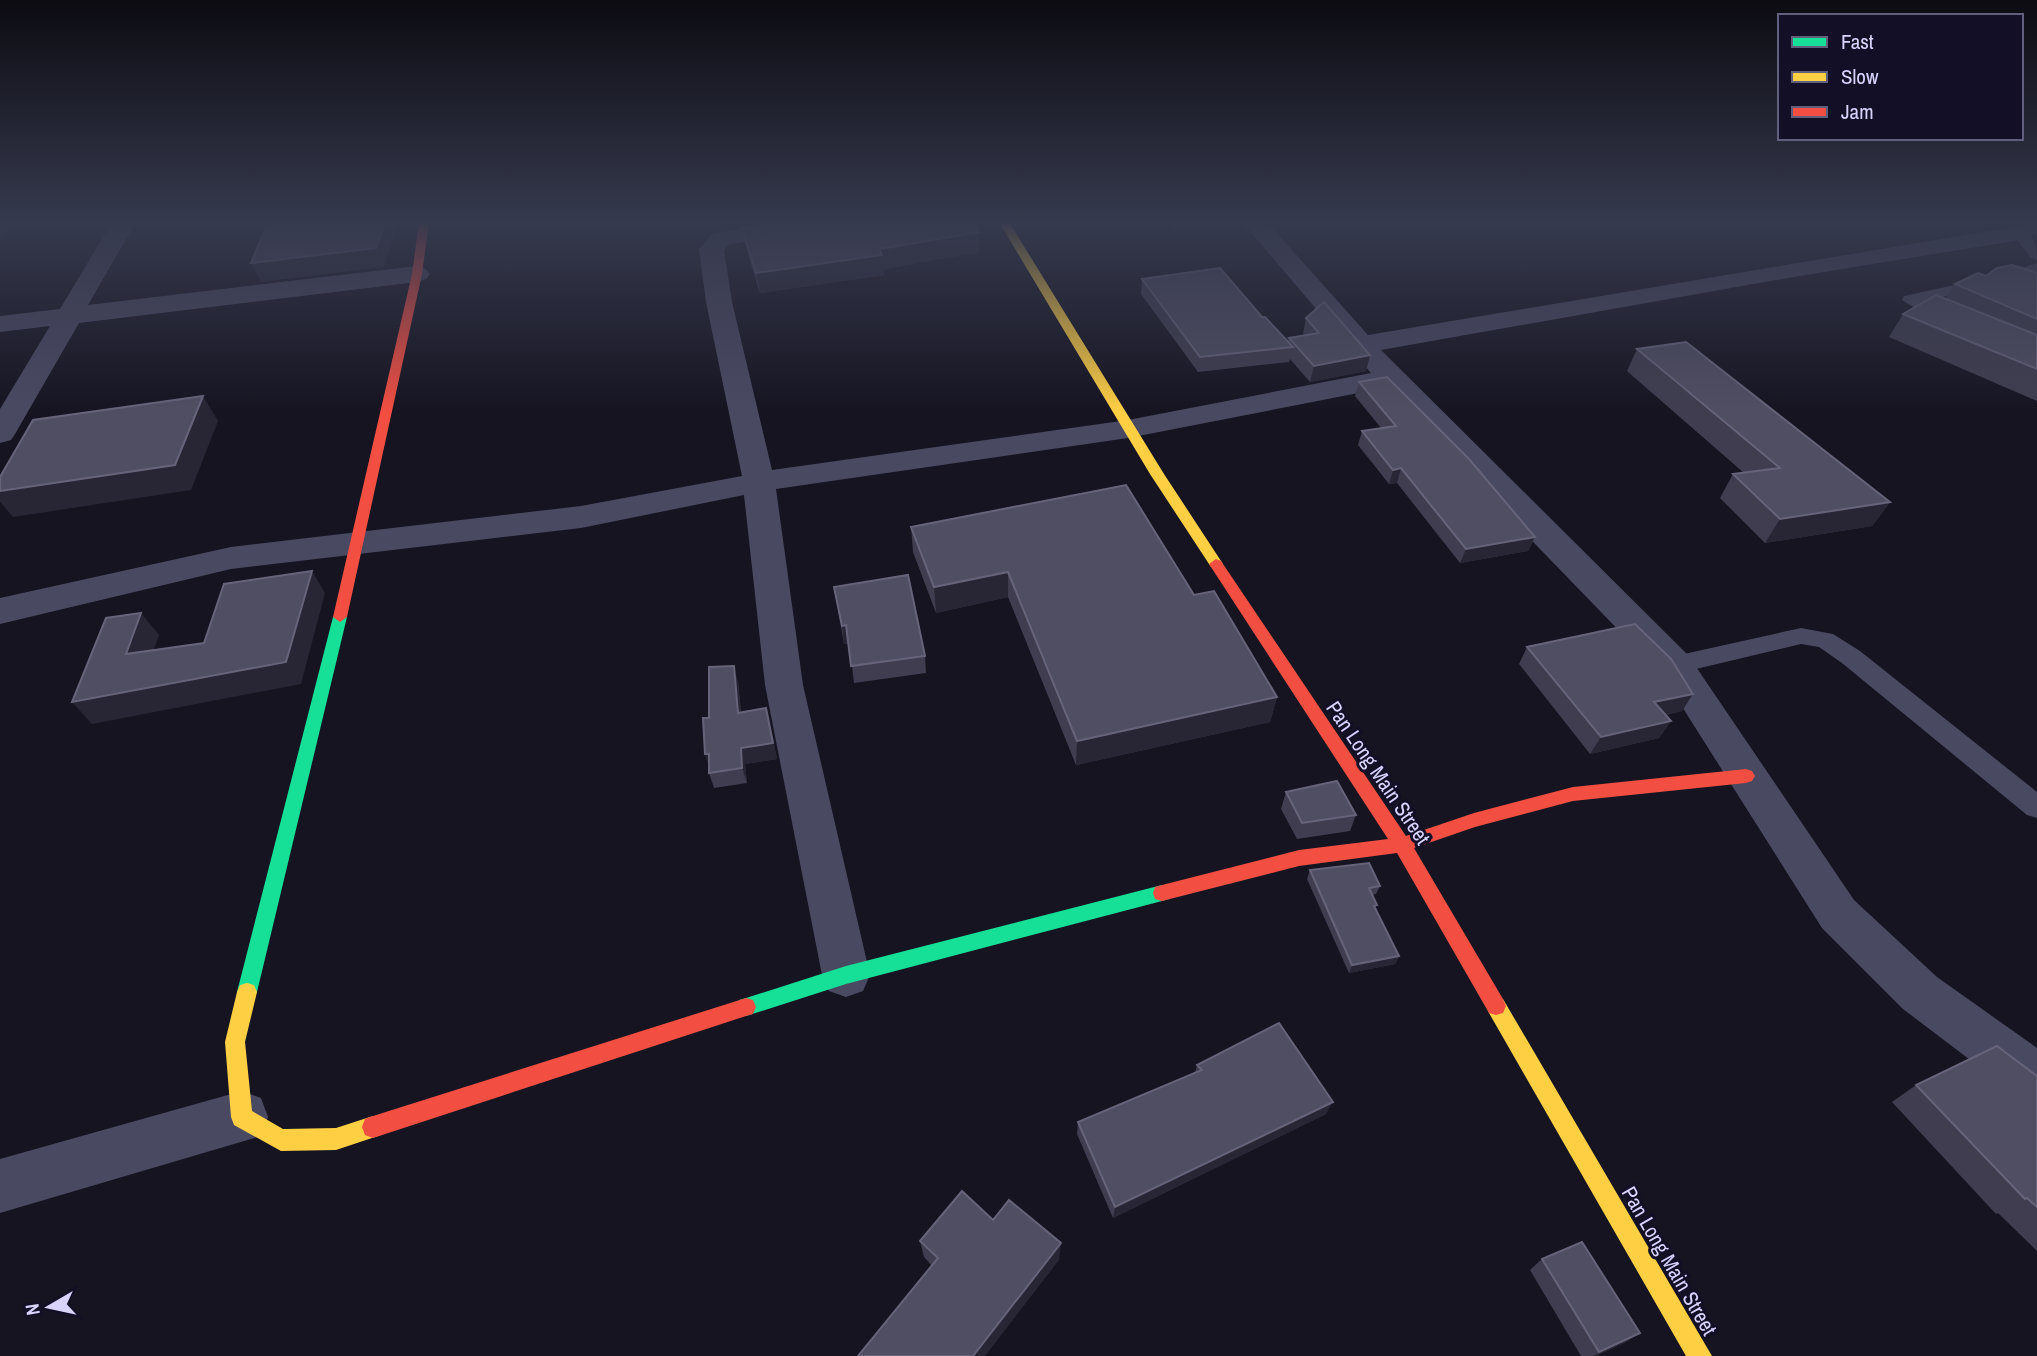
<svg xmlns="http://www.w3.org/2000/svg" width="2037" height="1356" viewBox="0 0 2037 1356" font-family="'Archivo Narrow',sans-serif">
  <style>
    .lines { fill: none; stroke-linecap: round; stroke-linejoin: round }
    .lane { fill: #4a4962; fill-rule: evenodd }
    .street { fill: #4a4962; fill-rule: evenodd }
    .fast { fill: #16e098; fill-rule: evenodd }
    .slow { fill: #ffcf43; fill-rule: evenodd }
    .jam { fill: #f24e42; fill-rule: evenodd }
    .wall { fill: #403d50 }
    .shaded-wall { fill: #282635 }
    .building { fill: #504e63; stroke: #66637b; stroke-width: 2 }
    .labels { text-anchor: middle; stroke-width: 6; stroke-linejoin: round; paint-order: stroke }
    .street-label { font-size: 21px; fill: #d9d4ff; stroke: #130f26 }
  </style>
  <rect width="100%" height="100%" fill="#161421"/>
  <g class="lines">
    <path class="lane" d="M 2020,228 C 2034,232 2037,247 2037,260 L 2031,258 L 2012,233 Z
      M 2037,263 L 2037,274 L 2029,277 L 1925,301 L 1953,316 L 1956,320 L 1953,324 L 1941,324 L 1902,300 L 1904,296 L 2002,275 Z
      M 1801,628 L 1833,634 L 1860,651 L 2037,792 L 2037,818 L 2027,815 L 1842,663 L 1819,647 L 1801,644 L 1675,674 L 1666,671 L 1663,665 L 1666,659 L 1675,656 Z"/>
    <path class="street" d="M 112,222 L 136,222 L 88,305 L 417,266 L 426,269 L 430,274 L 426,279 L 417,282 L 79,323 L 15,434 L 11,440 L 0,443 L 0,409 L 50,326 L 0,332 L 0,316 L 60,309 Z
      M 785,222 L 854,222 L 842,229 L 729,244 L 724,250 L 732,302 L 772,470 L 1128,420 L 1371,373 L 1242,222 L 1267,222 L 1368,335 L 2013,227 L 2021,222 L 2037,222 L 2037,233 L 2020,240 L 1799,276 L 1381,350 L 1688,655 L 1854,900 L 1937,977 L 2037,1048 L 2037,1104 L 2019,1097 L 1903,1009 L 1822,928 L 1662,675 L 1384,388 L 1128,438 L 776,489 L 803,685 L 870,975 L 863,991 L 846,997 L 829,991 L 822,975 L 765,685 L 744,495 L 581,528 L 231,569 L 0,624 L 0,598 L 231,547 L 581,506 L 742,476 L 706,302 L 699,249 L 713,233 Z
      M 242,1091 L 261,1098 L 268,1117 L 261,1136 L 0,1213 L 0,1159 Z"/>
    <path class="fast" d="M 340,612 L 347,617 L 257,992 L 254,999 L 247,1001 L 240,999 L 237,992 L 333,617 Z
      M 1162,885 L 1169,887 L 1171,893 L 1169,899 L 1162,901 L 846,984 L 746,1016 L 739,1014 L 736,1007 L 739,1000 L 746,998 L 846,966 Z"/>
    <path class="slow" d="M 999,222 L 1009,222 L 1164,474 L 1223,564 L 1221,567 L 1211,567 L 1150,474 Z
      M 247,983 L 254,985 L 257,992 L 245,1042 L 252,1111 L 283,1129 L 336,1128 L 373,1116 L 381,1119 L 384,1127 L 381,1135 L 336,1150 L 281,1151 L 234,1125 L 231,1117 L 225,1042 L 237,992 L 240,985 Z
      M 1496,997 L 1503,999 L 1712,1356 L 1686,1356 L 1489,1013 L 1486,1006 L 1489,999 Z"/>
    <path class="jam" d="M 419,222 L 429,222 L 422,274 L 347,617 L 340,622 L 333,617 L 412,274 Z
      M 1216,559 L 1221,561 L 1406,836 L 1474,813 L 1573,787 L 1746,769 L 1752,771 L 1755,776 L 1752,781 L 1746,783 L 1573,801 L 1475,827 L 1414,848 L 1503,999 L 1506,1006 L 1503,1013 L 1496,1015 L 1489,1013 L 1397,853 L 1299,866 L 1162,901 L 1155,899 L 1153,893 L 1155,887 L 1162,885 L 1299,850 L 1388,839 L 1209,564 Z
      M 746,998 L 753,1000 L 756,1007 L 753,1014 L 746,1016 L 373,1138 L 365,1135 L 362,1127 L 365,1119 L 373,1116 Z"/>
  </g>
  <path class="wall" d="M 1169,222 L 1221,222 L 1221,225 L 1172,228 Z
    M 742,228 L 979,232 L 979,252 L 884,269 L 884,275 L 760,293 L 746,248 Z
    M 2037,273 L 2037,401 L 1889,337 L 1903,314 L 1945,299 L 1955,284 L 1986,276 Z
    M 1142,279 L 1262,317 L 1288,341 L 1289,338 L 1304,335 L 1303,334 L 1306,318 L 1370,355 L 1366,371 L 1310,382 L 1290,359 L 1289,362 L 1198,372 L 1141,294 Z
    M 1637,349 L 1890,502 L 1872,526 L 1765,543 L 1720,498 L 1733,474 L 1744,473 L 1627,371 Z
    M 1359,382 L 1535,537 L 1528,551 L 1460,563 L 1397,483 L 1389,484 L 1358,445 L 1362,431 L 1381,428 L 1355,396 Z
    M 911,527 L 1194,595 L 1277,697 L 1270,722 L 1076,765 L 1008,597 L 936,613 L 913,552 Z
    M 834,587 L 925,656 L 926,673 L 854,683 L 849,643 L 844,644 Z
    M 1527,647 L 1682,711 L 1665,715 L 1671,721 L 1659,738 L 1590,754 L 1519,664 Z
    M 738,682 L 741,712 L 766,708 L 777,759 L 745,764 L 747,783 L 714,788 L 709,773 L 709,718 Z
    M 1286,792 L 1356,815 L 1350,831 L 1297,839 L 1281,809 Z
    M 1310,870 L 1380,886 L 1376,894 L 1372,895 L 1377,905 L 1375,908 L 1399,956 L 1395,964 L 1349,973 L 1307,879 Z
    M 1197,1065 L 1326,1114 L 1113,1218 L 1077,1134 L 1078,1122 L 1195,1073 Z
    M 2037,1076 L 2037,1251 L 1998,1213 L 1996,1214 L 1892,1102 L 1916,1085 Z
    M 993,1220 L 1059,1260 L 932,1266 L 924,1257 L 920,1241 Z
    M 1542,1259 L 1640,1333 L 1624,1343 L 1596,1356 L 1581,1356 L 1530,1270 Z"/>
  <path class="shaded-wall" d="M 0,222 L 16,222 L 0,241 Z
    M 385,222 L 398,222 L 384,267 L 261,282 L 251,263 Z
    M 979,232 L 979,252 L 884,269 L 884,275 L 760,293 L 756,273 L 880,249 Z
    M 1370,355 L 1366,371 L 1310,382 L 1314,366 Z
    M 203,396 L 218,421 L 191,490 L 13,517 L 0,502 L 0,491 Z
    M 1401,468 L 1397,483 L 1389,484 L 1393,470 Z
    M 1890,502 L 1872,526 L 1765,543 L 1780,519 Z
    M 1535,537 L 1528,551 L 1460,563 L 1466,549 Z
    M 312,571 L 325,593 L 301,684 L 92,724 L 72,702 L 286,662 Z
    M 1008,572 L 1008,597 L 936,613 L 934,587 Z
    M 141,613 L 159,635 L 144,676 L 126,654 Z
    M 846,625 L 849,643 L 844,644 L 842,626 Z
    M 734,666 L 738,682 L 742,729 L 738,713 Z
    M 1693,694 L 1682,711 L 1643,719 L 1654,702 Z
    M 1277,697 L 1270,722 L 1076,765 L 1077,741 Z
    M 766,708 L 777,759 L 745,764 L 747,783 L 742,768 L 741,748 Z
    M 1671,721 L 1659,738 L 1590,754 L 1601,737 Z
    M 705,754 L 709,754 L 710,770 Z
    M 1399,956 L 1395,964 L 1349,973 L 1352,965 Z
    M 1333,1102 L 1326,1114 L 1113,1218 L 1115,1207 Z
    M 1061,1243 L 1059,1260 L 985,1356 L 973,1356 Z
    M 1640,1333 L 1624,1343 L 1596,1356 L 1593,1356 Z"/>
  <path class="building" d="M 268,222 L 385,222 L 376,248 L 251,263 Z
    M 784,222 L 974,222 L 979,232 L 880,249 L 882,255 L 756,273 L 742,228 Z
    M 2012,265 L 2037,273 L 2037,319 L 1955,284 L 1978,273 L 1986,276 L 1997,268 Z
    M 1220,268 L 1262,317 L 1265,317 L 1293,347 L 1200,357 L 1142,279 Z
    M 1936,295 L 2037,335 L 2037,369 L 1903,314 Z
    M 1324,302 L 1370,355 L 1314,366 L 1289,338 L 1319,333 L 1306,318 Z
    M 1686,342 L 1890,502 L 1780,519 L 1733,474 L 1780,468 L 1637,349 Z
    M 1387,377 L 1469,459 L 1535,537 L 1466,549 L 1401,468 L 1393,470 L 1362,431 L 1396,426 L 1359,382 Z
    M 203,396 L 175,465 L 0,491 L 0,477 L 33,420 Z
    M 1126,485 L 1194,595 L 1214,591 L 1277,697 L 1077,741 L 1008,572 L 934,587 L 911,527 Z
    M 312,571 L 286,662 L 72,702 L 106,618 L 141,613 L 126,654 L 204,643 L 224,584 Z
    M 908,575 L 925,656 L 851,666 L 846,625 L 842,626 L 834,587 Z
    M 1635,624 L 1671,659 L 1693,694 L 1654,702 L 1671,721 L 1601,737 L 1527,647 Z
    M 734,666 L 738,713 L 766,708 L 773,743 L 741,748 L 742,768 L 709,773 L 709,754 L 705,754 L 703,718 L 709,718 L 709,667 Z
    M 1337,781 L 1356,815 L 1302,823 L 1286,792 Z
    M 1369,863 L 1380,886 L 1369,888 L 1377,905 L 1374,906 L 1399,956 L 1352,965 L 1310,870 Z
    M 1279,1023 L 1333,1102 L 1115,1207 L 1078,1122 L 1202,1070 L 1197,1065 Z
    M 1997,1046 L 2037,1076 L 2037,1207 L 2027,1198 L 2025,1199 L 1916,1085 Z
    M 962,1191 L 993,1220 L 1009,1200 L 1061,1243 L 973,1356 L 858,1356 L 938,1258 L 920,1241 Z
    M 1582,1242 L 1640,1333 L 1599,1352 L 1542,1259 Z"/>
  <linearGradient id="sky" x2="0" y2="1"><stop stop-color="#0c0b12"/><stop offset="0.54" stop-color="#363a4e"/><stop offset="1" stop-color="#363a4e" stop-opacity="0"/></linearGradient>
  <rect width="2037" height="412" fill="url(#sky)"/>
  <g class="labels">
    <g class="street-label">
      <text transform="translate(1378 773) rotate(56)" y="7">Pan Long Main Street</text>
      <text transform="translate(1669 1261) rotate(60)" y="7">Pan Long Main Street</text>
    </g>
  </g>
  <rect x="1778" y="14" width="245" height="126" fill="#130f26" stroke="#625e7d" stroke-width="2"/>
  <rect x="1792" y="37" width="35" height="10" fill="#16e098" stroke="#625e7d" stroke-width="2"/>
  <text x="1841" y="49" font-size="21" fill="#d9d4ff">Fast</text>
  <rect x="1792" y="72" width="35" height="10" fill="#ffcf43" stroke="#625e7d" stroke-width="2"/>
  <text x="1841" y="84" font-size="21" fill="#d9d4ff">Slow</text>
  <rect x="1792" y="107" width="35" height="10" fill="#f24e42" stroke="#625e7d" stroke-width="2"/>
  <text x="1841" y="119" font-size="21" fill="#d9d4ff">Jam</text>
  <g transform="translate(49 1307) rotate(261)" stroke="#130f26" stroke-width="5" paint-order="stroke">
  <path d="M0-5L12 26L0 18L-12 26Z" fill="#d9d4ff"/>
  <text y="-10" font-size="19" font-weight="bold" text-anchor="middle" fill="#d9d4ff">N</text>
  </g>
</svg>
